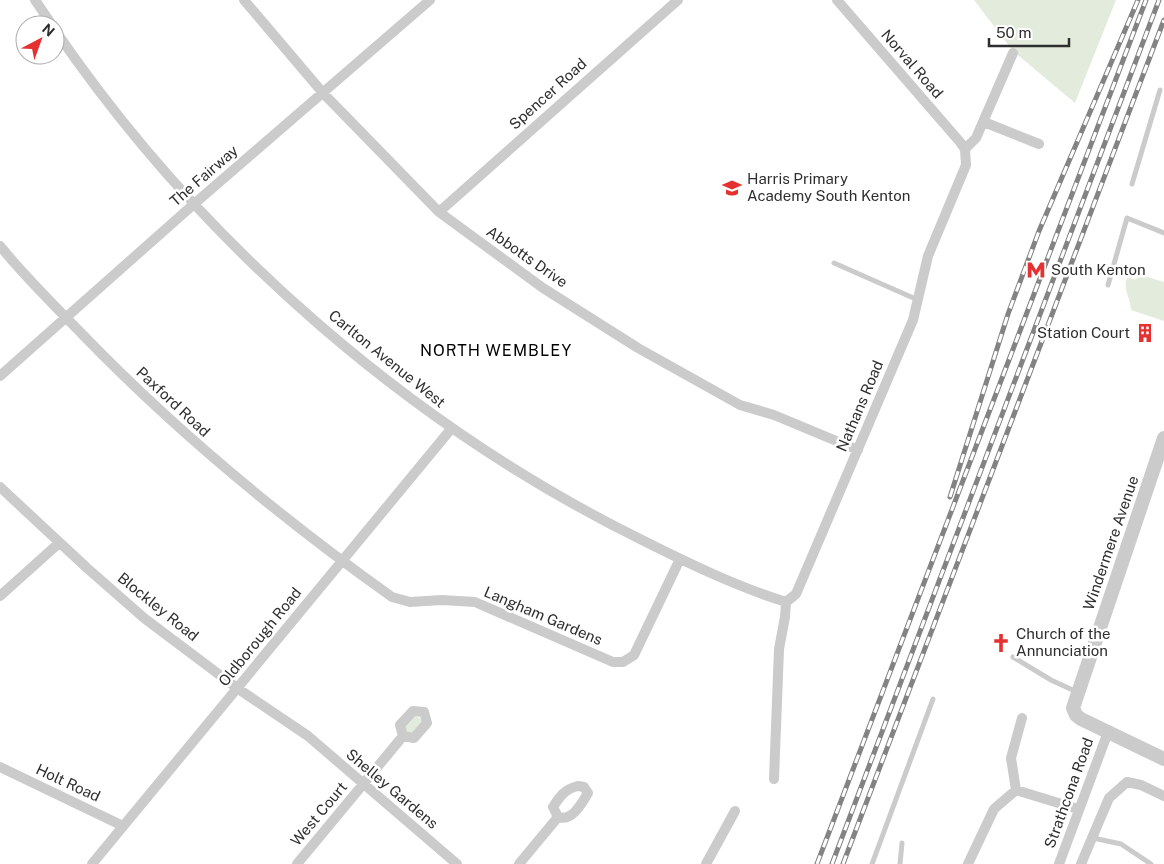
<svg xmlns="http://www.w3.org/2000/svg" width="1164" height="864" viewBox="0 0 1164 864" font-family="'Public Sans',sans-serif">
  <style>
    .green { fill: #e3ecdc }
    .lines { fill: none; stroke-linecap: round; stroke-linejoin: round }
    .service { stroke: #cbcbcb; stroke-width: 5 }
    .minor { stroke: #cbcbcb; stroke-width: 10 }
    .tertiary { stroke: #cbcbcb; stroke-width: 14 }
    .rail-casing { stroke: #838383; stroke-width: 5 }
    .rail { stroke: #fff; stroke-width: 3; stroke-dasharray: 9; stroke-linecap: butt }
    .labels { text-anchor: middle; stroke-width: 5; stroke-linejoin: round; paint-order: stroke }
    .street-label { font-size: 15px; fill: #2e2e2e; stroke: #fff }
    .poi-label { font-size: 15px; fill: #2e2e2e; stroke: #fff; text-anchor: start }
    .neighbourhood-label { font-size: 16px; letter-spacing: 1px; fill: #000; stroke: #fff }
  </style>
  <rect width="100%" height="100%" fill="#fff"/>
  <path class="green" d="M 974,0 L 1116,0 L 1075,103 L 1013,51 Z
    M 1141,275 L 1164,282 L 1164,321 L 1131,310 C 1131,299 1121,285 1128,277 L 1135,280 Z
    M 415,716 L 420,718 L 422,723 L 415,733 L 406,732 L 405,726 Z"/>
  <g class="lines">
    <path class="service" d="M 1132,184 L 1160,90
      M 834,263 L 918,300
      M 1108,285 L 1127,218 L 1164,233
      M 1013,657 L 1051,680 L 1077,692
      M 1093,838 L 1121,844 L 1151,864
      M 872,864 L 933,699
      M 900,864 L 902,843"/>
    <path class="minor" d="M 35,0 L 52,25
      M 244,0 L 323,93 L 439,212 L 543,288 L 638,348 L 740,405 L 774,415 L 858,450
      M 55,30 C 202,245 413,428 646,542 C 692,565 738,587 786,602
      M 984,122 L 1039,144
      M 965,149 L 976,138 L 1013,53
      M 439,212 L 678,0
      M 0,246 C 26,278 55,306 83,335 C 178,433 281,518 392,597 L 410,602 L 442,600 L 475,602 L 613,662 L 623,662 L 634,655 L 680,559
      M 0,376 L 194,204 L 430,0
      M 0,487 L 87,568 L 144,618 L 237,688 L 308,736 L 457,864
      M 0,596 L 59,543
      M 413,711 L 424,712 L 427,723 L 414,738 L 403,736 L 400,725 Z
      M 0,767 L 123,826
      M 774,779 L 779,649 L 785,617 L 786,602 L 796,594 L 913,320 L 928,256 L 966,165 L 965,149 L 960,142 L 837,0
      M 578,786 L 584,787 L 588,793 C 582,803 572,822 558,817 L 553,807 C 560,796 565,789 578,786 Z
      M 1016,790 L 1011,758 L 1022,718
      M 92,864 L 451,429
      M 297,864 L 403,736
      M 519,864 L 558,817
      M 706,864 L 735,811
      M 968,864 L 994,809 L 1016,790 L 1078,809
      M 1059,864 L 1108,732
      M 1081,864 L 1109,798 L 1127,782 L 1141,785 L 1164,796"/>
    <path class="tertiary" d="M 1164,438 L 1073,708 L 1076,715 L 1081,719 L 1164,759"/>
    <g class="rail-casing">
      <path id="rail" d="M 950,497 L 1008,314 L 1039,231 L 1138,0
        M 817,864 L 1146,0
        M 832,864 L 1159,0
        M 843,864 L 1164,20"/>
    </g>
    <use href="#rail" class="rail"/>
  </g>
  <defs>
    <g id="school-bare" transform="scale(1.5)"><path d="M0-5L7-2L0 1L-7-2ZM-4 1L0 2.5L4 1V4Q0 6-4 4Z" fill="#e53130" stroke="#fff" stroke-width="2.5" paint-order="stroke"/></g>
    <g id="metro-bare" transform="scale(1.5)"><path d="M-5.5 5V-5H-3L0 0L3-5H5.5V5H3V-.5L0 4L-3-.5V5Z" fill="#e53130" stroke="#fff" stroke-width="2.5" paint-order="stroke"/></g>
    <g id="building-bare" transform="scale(1.5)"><path d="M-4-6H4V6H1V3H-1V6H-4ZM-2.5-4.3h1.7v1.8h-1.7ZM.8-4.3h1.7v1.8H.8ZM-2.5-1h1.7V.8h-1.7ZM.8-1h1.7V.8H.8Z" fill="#e53130" stroke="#fff" stroke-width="2.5" paint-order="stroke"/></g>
    <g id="church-bare" transform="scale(1.5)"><path d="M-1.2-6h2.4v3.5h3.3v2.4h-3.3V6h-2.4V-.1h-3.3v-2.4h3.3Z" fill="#e53130" stroke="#fff" stroke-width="2.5" paint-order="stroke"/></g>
  </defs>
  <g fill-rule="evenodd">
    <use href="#school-bare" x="732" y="188"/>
    <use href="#metro-bare" x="1036" y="270"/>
    <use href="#building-bare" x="1145" y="333"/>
    <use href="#church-bare" x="1001" y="643"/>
  </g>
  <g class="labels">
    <g class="street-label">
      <text transform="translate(912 64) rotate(49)" y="5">Norval Road</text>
      <text transform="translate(548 94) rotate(-42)" y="5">Spencer Road</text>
      <text transform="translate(204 176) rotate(-41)" y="5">The Fairway</text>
      <text transform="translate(527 257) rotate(35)" y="5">Abbotts Drive</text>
      <text transform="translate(387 359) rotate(39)" y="5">Carlton Avenue West</text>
      <text transform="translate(173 402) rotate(43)" y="5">Paxford Road</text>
      <text transform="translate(860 406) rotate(-67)" y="5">Nathans Road</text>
      <text transform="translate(1111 543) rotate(-71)" y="5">Windermere Avenue</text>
      <text transform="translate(158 607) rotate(39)" y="5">Blockley Road</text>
      <text transform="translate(543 616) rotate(23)" y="5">Langham Gardens</text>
      <text transform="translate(260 637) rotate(-51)" y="5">Oldborough Road</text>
      <text transform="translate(68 783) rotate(25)" y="5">Holt Road</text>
      <text transform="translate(392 789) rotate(40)" y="5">Shelley Gardens</text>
      <text transform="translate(1069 793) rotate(-70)" y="5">Strathcona Road</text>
      <text transform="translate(319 814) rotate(-50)" y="5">West Court</text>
    </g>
    <g class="poi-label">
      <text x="747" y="184">Harris Primary<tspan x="747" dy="17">Academy South Kenton</tspan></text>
      <text x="1051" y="275">South Kenton</text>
      <text x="1130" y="338" text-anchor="end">Station Court</text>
      <text x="1016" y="639">Church of the<tspan x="1016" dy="17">Annunciation</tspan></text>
    </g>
    <g class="neighbourhood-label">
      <text x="496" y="356">NORTH WEMBLEY</text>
    </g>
  </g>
  <g transform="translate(40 40) rotate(41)"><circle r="24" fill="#ffffff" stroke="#ababab"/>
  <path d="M0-4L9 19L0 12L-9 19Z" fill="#e53130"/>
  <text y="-8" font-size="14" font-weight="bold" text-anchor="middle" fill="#2e2e2e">N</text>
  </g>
  <path d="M989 38v8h80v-8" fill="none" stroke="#2e2e2e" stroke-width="2.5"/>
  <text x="996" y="38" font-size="15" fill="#2e2e2e" stroke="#ffffff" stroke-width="4" paint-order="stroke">50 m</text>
</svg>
